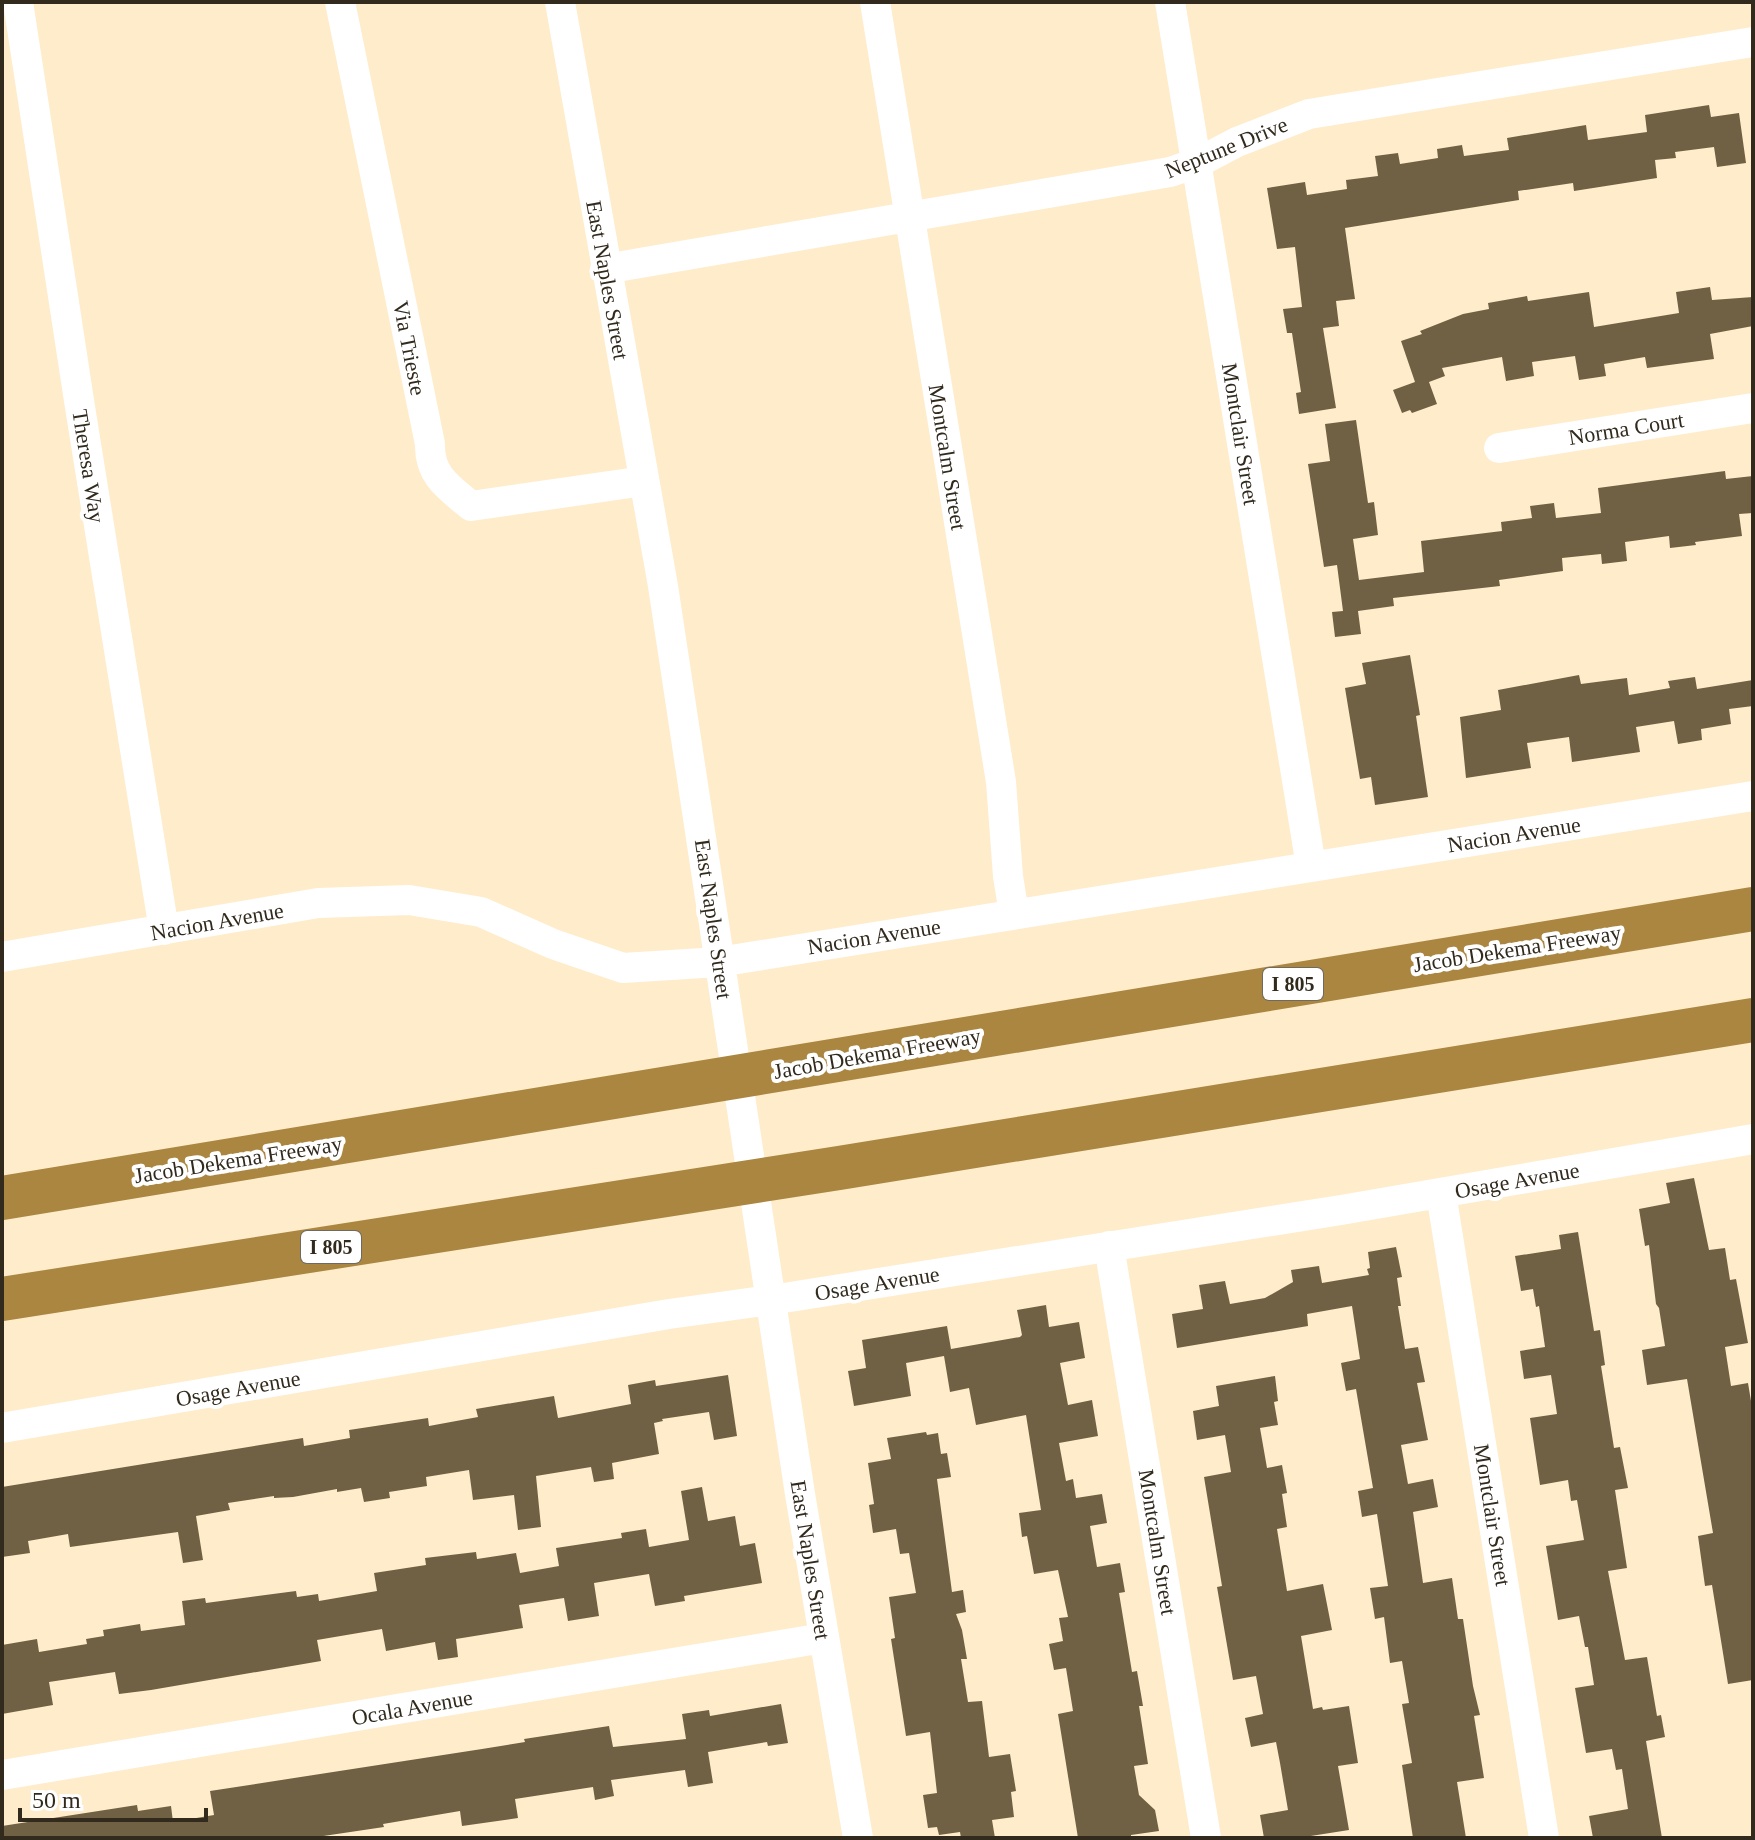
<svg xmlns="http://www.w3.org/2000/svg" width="1755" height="1840" viewBox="0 0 1755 1840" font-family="Georgia,serif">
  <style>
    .building { fill: #716144 }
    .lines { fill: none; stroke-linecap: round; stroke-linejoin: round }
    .minor { stroke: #fff; stroke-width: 30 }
    .highway { stroke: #aa8641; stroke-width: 44 }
    .labels { text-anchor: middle; stroke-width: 8; stroke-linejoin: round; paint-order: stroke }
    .shield { fill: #fff; stroke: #6f6a61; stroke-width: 2 }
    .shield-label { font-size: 20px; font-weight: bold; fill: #312a1d }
    .street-label { font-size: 22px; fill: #312a1d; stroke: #fff }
  </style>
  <rect width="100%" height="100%" fill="#ffeccb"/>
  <path class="building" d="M 1709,105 L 1711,117 L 1739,113 L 1746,163 L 1717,167 L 1714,147 L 1675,152 L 1676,158 L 1655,160 L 1657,178 L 1574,191 L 1573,183 L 1518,191 L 1519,200 L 1345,228 L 1355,299 L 1336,301 L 1339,326 L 1323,328 L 1336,408 L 1299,414 L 1296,393 L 1301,392 L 1292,333 L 1287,333 L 1283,309 L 1302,307 L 1295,247 L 1277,249 L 1267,188 L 1305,182 L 1307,195 L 1347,189 L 1346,180 L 1378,176 L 1375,156 L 1398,153 L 1400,164 L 1438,158 L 1437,149 L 1462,145 L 1464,156 L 1509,150 L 1507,138 L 1586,125 L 1588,140 L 1647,132 L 1645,115 Z
    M 1710,287 L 1712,300 L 1753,297 L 1753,326 L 1710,334 L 1714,359 L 1647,368 L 1645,357 L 1604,364 L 1606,376 L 1579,380 L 1575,356 L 1532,362 L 1534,376 L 1506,381 L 1502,357 L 1442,368 L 1445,376 L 1429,382 L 1437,404 L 1412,413 L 1410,410 L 1402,413 L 1393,390 L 1415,382 L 1401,341 L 1422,334 L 1420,331 L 1463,314 L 1489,309 L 1488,303 L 1527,296 L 1528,301 L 1589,292 L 1594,327 L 1679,313 L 1676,292 Z
    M 1356,420 L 1368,503 L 1374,502 L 1378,535 L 1353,539 L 1359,580 L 1424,572 L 1421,541 L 1502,531 L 1501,522 L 1532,518 L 1530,506 L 1554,503 L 1556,518 L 1601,513 L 1598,488 L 1725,471 L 1726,479 L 1753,476 L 1753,513 L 1739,514 L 1742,536 L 1695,542 L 1696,545 L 1670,548 L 1669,536 L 1625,542 L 1627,561 L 1602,564 L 1601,554 L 1562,558 L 1563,571 L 1499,580 L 1500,586 L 1393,598 L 1394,606 L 1358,611 L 1361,634 L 1335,637 L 1332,612 L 1343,611 L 1337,565 L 1324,567 L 1308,464 L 1330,461 L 1325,424 Z
    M 1410,655 L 1420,715 L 1416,716 L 1428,797 L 1375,805 L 1371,777 L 1360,779 L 1345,688 L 1366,684 L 1362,663 Z
    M 1579,675 L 1581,684 L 1627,678 L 1629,695 L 1670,688 L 1668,681 L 1695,677 L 1697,689 L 1753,680 L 1753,706 L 1729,709 L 1731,724 L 1701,729 L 1702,740 L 1678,744 L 1674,721 L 1636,727 L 1640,752 L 1572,762 L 1569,737 L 1527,743 L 1531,768 L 1466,778 L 1460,717 L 1501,710 L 1498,690 Z
    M 1694,1178 L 1709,1250 L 1725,1248 L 1730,1280 L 1736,1279 L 1748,1343 L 1725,1347 L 1731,1386 L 1748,1383 L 1753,1413 L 1753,1680 L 1728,1684 L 1712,1585 L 1705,1586 L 1698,1536 L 1713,1533 L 1687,1379 L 1647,1385 L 1642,1350 L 1665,1346 L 1659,1308 L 1656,1304 L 1649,1245 L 1645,1246 L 1639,1209 L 1670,1203 L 1666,1183 Z
    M 1578,1232 L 1594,1331 L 1600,1330 L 1605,1365 L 1601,1366 L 1614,1448 L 1620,1447 L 1628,1488 L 1615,1490 L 1627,1568 L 1608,1571 L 1625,1660 L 1647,1657 L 1657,1716 L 1661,1715 L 1665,1737 L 1646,1741 L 1662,1838 L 1593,1838 L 1589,1816 L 1628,1809 L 1622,1769 L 1616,1770 L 1612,1749 L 1586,1753 L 1575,1688 L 1594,1685 L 1588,1647 L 1585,1647 L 1579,1616 L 1558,1620 L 1546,1546 L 1584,1540 L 1577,1500 L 1571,1501 L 1568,1480 L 1540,1485 L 1530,1418 L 1557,1414 L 1551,1375 L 1524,1379 L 1520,1351 L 1545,1347 L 1539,1306 L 1536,1307 L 1533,1289 L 1521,1291 L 1515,1256 L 1561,1249 L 1559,1235 Z
    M 1396,1247 L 1402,1277 L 1397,1278 L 1401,1306 L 1398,1306 L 1405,1349 L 1418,1347 L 1425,1382 L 1417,1383 L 1428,1440 L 1401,1445 L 1408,1484 L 1433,1479 L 1438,1507 L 1413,1512 L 1423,1583 L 1452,1578 L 1458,1619 L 1463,1619 L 1473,1686 L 1480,1715 L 1474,1716 L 1484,1778 L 1457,1782 L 1466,1838 L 1413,1838 L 1402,1765 L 1412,1763 L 1402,1704 L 1409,1703 L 1402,1661 L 1390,1663 L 1384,1617 L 1375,1619 L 1370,1588 L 1388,1586 L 1377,1514 L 1362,1517 L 1358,1491 L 1373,1488 L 1356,1389 L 1346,1391 L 1341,1363 L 1360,1359 L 1352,1306 L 1307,1314 L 1308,1326 L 1177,1348 L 1172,1314 L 1203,1309 L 1199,1285 L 1225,1281 L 1230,1304 L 1265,1298 L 1293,1282 L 1291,1270 L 1319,1266 L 1322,1283 L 1369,1275 L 1367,1269 L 1370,1268 L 1368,1252 Z
    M 1046,1305 L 1049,1327 L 1079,1322 L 1085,1358 L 1060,1363 L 1068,1405 L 1092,1400 L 1098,1436 L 1059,1443 L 1066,1481 L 1073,1479 L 1076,1498 L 1102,1494 L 1107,1523 L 1090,1526 L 1097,1567 L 1120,1563 L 1125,1592 L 1119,1593 L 1132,1672 L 1137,1671 L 1143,1706 L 1139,1706 L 1148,1764 L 1134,1766 L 1139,1795 L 1155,1810 L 1159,1831 L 1131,1835 L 1131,1838 L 1078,1838 L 1058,1714 L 1073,1711 L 1066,1668 L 1054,1670 L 1049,1644 L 1063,1641 L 1059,1618 L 1068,1617 L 1058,1570 L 1034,1574 L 1027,1536 L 1022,1537 L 1019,1513 L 1041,1510 L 1026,1415 L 976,1425 L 969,1388 L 950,1392 L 944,1356 L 906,1363 L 911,1396 L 854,1406 L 848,1371 L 866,1368 L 862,1340 L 947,1326 L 951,1349 L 1020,1337 L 1022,1335 L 1017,1310 Z
    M 728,1375 L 737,1436 L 714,1440 L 709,1412 L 662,1419 L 663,1421 L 654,1423 L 659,1454 L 612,1463 L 614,1479 L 594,1482 L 591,1467 L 536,1476 L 541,1527 L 518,1530 L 514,1495 L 473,1500 L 469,1470 L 426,1477 L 427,1486 L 389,1492 L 390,1498 L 364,1502 L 361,1488 L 337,1492 L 337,1489 L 293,1497 L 274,1498 L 274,1496 L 228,1503 L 230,1510 L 196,1516 L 203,1560 L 183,1563 L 178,1532 L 70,1547 L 68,1534 L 28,1541 L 30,1553 L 2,1557 L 2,1487 L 303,1438 L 304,1446 L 350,1438 L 349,1430 L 428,1418 L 429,1426 L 478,1417 L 476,1409 L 554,1396 L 558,1418 L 631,1404 L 628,1385 L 655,1380 L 656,1386 Z
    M 1275,1376 L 1278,1401 L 1274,1402 L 1278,1425 L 1260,1428 L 1267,1468 L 1282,1465 L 1287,1493 L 1282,1494 L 1287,1527 L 1277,1529 L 1287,1591 L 1323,1584 L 1332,1630 L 1301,1636 L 1313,1709 L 1322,1707 L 1323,1710 L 1349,1706 L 1358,1763 L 1338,1766 L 1349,1830 L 1298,1838 L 1264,1838 L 1260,1815 L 1288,1810 L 1280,1763 L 1276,1742 L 1251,1747 L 1245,1718 L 1263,1714 L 1256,1676 L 1233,1680 L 1217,1587 L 1222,1586 L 1204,1477 L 1231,1472 L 1225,1435 L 1197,1440 L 1193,1411 L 1219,1406 L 1216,1386 Z
    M 926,1432 L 927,1435 L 938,1433 L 941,1454 L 947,1453 L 951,1477 L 937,1479 L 952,1592 L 963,1590 L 966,1612 L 956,1614 L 962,1630 L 967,1659 L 961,1659 L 968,1702 L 982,1701 L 989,1757 L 1010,1754 L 1016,1791 L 1011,1792 L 1014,1817 L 992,1820 L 995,1838 L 961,1838 L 960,1832 L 939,1835 L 937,1827 L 928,1828 L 923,1795 L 937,1793 L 930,1732 L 906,1736 L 891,1639 L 895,1638 L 889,1597 L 916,1593 L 909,1553 L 900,1554 L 896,1529 L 873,1533 L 869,1505 L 874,1504 L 868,1463 L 891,1459 L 887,1438 Z
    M 702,1487 L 708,1521 L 735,1516 L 740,1546 L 755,1543 L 762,1583 L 684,1596 L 685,1601 L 655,1606 L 649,1574 L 618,1579 L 594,1583 L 599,1616 L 568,1621 L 564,1598 L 519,1605 L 523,1628 L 456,1639 L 458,1657 L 438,1660 L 435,1642 L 386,1651 L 382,1629 L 317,1640 L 321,1661 L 151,1690 L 119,1694 L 115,1672 L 49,1682 L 53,1705 L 2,1714 L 2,1645 L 37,1639 L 39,1652 L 87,1644 L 86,1639 L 104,1636 L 103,1630 L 140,1624 L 141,1631 L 185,1625 L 182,1601 L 205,1598 L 206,1603 L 296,1591 L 297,1597 L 318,1594 L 319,1601 L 377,1591 L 374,1573 L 426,1565 L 425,1558 L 476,1552 L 477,1559 L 516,1553 L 520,1573 L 559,1566 L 556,1548 L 622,1538 L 621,1533 L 646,1529 L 649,1547 L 689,1540 L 681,1491 Z
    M 781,1704 L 788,1743 L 768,1746 L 767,1742 L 708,1752 L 713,1783 L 688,1787 L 685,1770 L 611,1780 L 614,1796 L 595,1800 L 593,1787 L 515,1799 L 518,1818 L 462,1826 L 460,1811 L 383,1824 L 384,1827 L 310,1838 L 2,1838 L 2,1826 L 137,1805 L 138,1811 L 171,1806 L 173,1822 L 214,1815 L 210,1791 L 482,1749 L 525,1742 L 524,1739 L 609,1726 L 613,1747 L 686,1739 L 682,1714 L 709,1710 L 710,1716 Z"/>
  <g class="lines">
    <path class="minor" d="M 18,2 L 80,407 L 164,930
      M 340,2 L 430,444 C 429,475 448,487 471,506 L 644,481
      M 560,2 L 663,586 L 800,1494 L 858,1838
      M 875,2 L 1001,782 L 1008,876 L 1014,914
      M 1170,2 L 1311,866
      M 605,269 L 1170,172 L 1197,163 L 1237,142 L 1309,114 L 1753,42
      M 1499,448 L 1753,408
      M 2,957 L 318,903 L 409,900 L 481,912 L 553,944 L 623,968 L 719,962 L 1753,796
      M 1441,1193 L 1544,1838
      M 1109,1246 L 1206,1838
      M 2,1428 L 669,1314 L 771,1300 L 1341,1210 L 1753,1139
      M 2,1775 L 823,1638"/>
    <path class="highway" d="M 2,1198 L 1753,909
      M 2,1299 L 839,1168 L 1753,1020"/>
  </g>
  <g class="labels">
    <g class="shield">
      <rect x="1263" y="968" width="60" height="32" rx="6"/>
      <rect x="301" y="1231" width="60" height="32" rx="6"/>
    </g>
    <g class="shield-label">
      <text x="1293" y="991">I 805</text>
      <text x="331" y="1254">I 805</text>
    </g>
    <g class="street-label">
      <text transform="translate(1226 147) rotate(-22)" y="8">Neptune Drive</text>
      <text transform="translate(608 280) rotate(80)" y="8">East Naples Street</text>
      <text transform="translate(410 348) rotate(79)" y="8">Via Trieste</text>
      <text transform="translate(1626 428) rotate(-9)" y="8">Norma Court</text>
      <text transform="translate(1241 434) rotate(81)" y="8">Montclair Street</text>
      <text transform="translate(948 457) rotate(81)" y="8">Montcalm Street</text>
      <text transform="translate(89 466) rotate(81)" y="8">Theresa Way</text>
      <text transform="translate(1514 834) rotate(-9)" y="8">Nacion Avenue</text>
      <text transform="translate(714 919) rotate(82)" y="8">East Naples Street</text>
      <text transform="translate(217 921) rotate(-10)" y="8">Nacion Avenue</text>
      <text transform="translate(874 936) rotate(-9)" y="8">Nacion Avenue</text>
      <text transform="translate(1517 948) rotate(-9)" y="8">Jacob Dekema Freeway</text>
      <text transform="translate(877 1053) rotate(-10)" y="8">Jacob Dekema Freeway</text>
      <text transform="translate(238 1159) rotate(-9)" y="8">Jacob Dekema Freeway</text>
      <text transform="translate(1517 1180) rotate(-10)" y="8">Osage Avenue</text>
      <text transform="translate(877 1283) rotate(-9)" y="8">Osage Avenue</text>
      <text transform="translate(238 1388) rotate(-10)" y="8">Osage Avenue</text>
      <text transform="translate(1493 1515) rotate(81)" y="8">Montclair Street</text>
      <text transform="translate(1158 1542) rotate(81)" y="8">Montcalm Street</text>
      <text transform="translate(811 1560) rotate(81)" y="8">East Naples Street</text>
      <text transform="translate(412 1707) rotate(-10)" y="8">Ocala Avenue</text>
    </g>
  </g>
  <rect width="1755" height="1840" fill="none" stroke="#312a1d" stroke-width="8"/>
  <path d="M20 1808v12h186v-12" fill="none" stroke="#312a1d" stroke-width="4"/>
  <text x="32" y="1808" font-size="24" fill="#312a1d" stroke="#ffffff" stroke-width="6" paint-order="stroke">50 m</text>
</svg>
